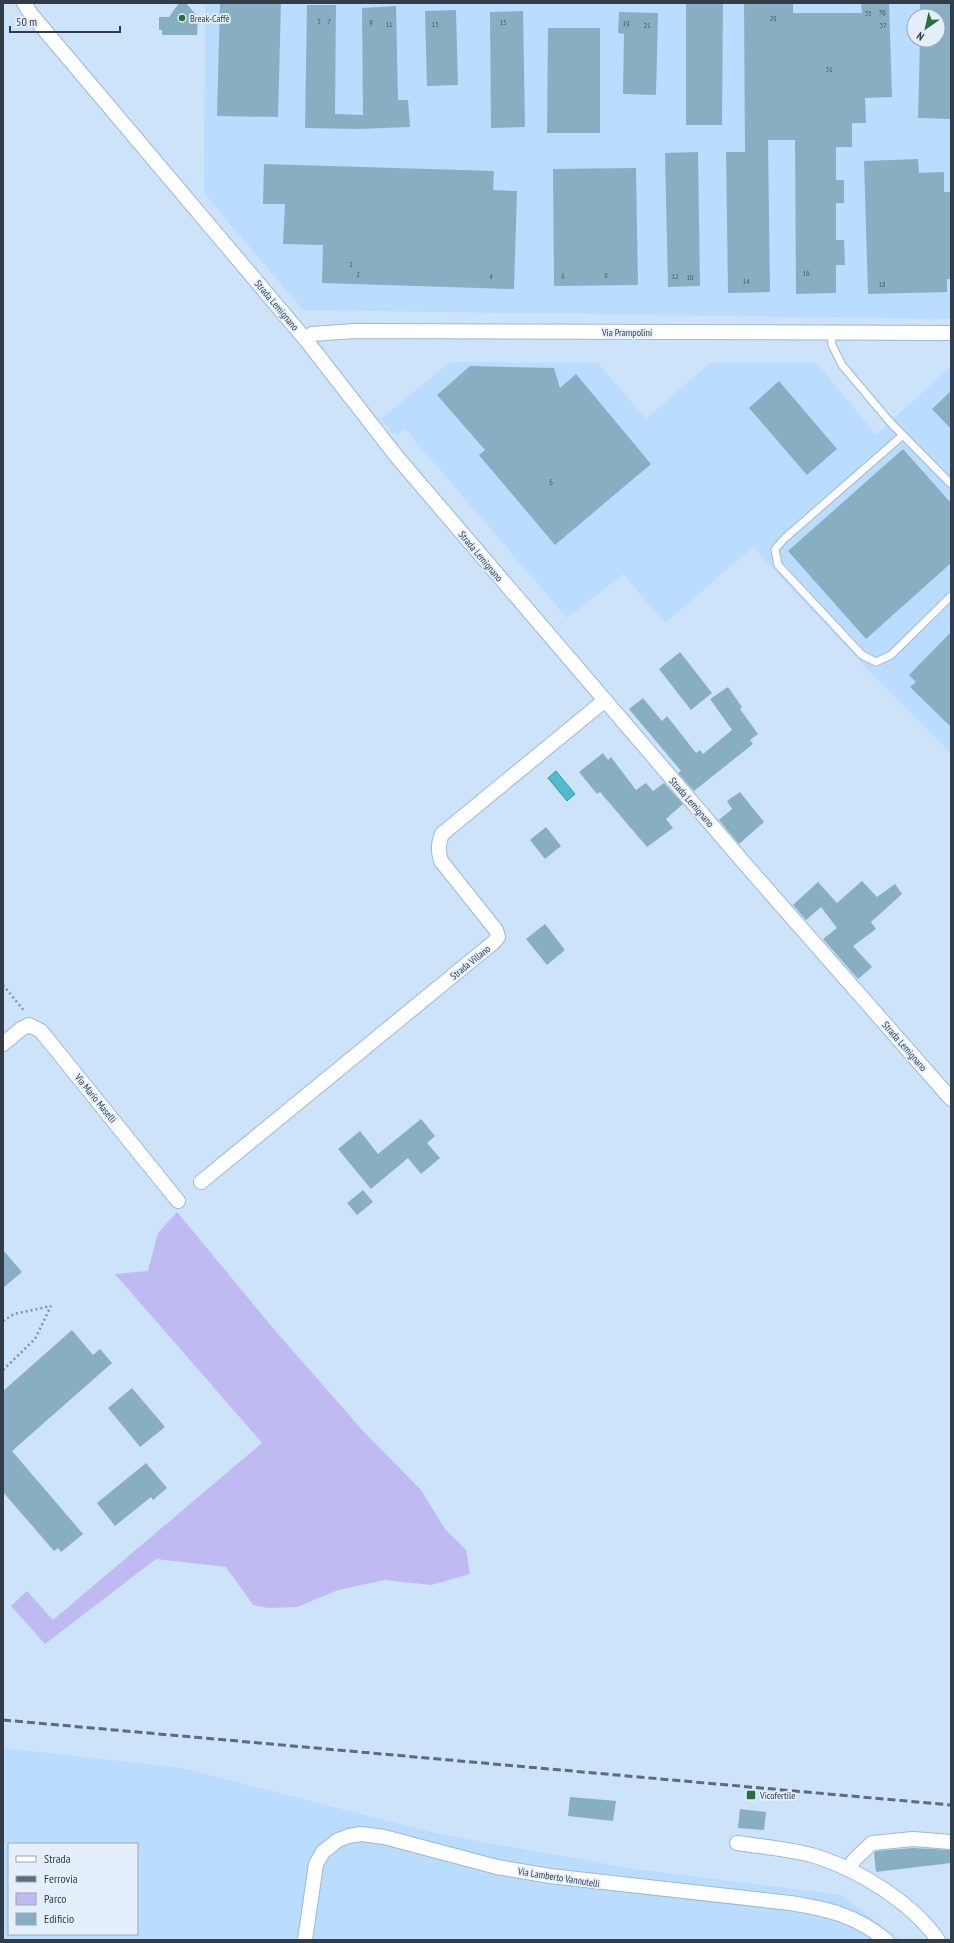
<svg xmlns="http://www.w3.org/2000/svg" width="954" height="1943" viewBox="0 0 954 1943" font-family="'PT Sans Narrow',sans-serif">
  <style>
    .built { fill: #badcfe; fill-rule: evenodd }
    .green { fill: #bfbbf2 }
    .water { fill: #4dbcce; stroke: #4596a6 }
    .building { fill: #88afc1 }
    .lines { fill: none; stroke-linecap: round; stroke-linejoin: round }
    .service-casing { stroke: #9db9d4; stroke-width: 9 }
    .minor-casing { stroke: #9db9d4; stroke-width: 16 }
    .path { stroke: #8293a5; stroke-width: 2.5; stroke-dasharray: 2 3; stroke-linecap: butt }
    .service { stroke: #fff; stroke-width: 7 }
    .minor { stroke: #fff; stroke-width: 14 }
    .rail { stroke: #5d6b7a; stroke-width: 3; stroke-dasharray: 8 4; stroke-linecap: butt }
    .poi-dot { fill: #28703d; stroke: #e4effb; stroke-width: 1.5 }
    .labels { text-anchor: middle; stroke-width: 3.5; stroke-linejoin: round; paint-order: stroke }
    .number-label { font-size: 8px; fill: #485a67 }
    .poi-label { font-size: 10px; fill: #323d49; stroke: #e4effb; text-anchor: start }
    .street-label { font-size: 10px; fill: #323d49; stroke: #e4effb }
  </style>
  <rect width="100%" height="100%" fill="#cde3fa"/>
  <path class="built" d="M 205,3 L 951,3 L 951,319 L 303,310 L 204,193 ZM 914,16 L 938,16 L 938,40 L 914,40 Z
    M 450,362 L 598,363 L 646,419 L 710,363 L 817,363 L 876,435 L 951,366 L 951,753 L 868,670 L 753,547 L 665,623 L 623,574 L 567,618 L 405,429 L 399,434 L 392,433 L 381,419 Z
    M 3,1748 L 182,1768 L 439,1834 L 635,1869 L 841,1895 L 900,1940 L 3,1940 ZM 9,1844 L 137,1844 L 137,1934 L 9,1934 Z"/>
  <path class="green" d="M 177,1212 L 278,1334 L 365,1433 L 421,1490 L 445,1529 L 466,1550 L 470,1574 L 431,1585 L 385,1580 L 338,1590 L 297,1607 L 268,1608 L 253,1605 L 226,1567 L 156,1559 L 45,1644 L 11,1606 L 27,1591 L 53,1620 L 262,1443 L 115,1274 L 148,1271 L 158,1233 Z"/>
  <path class="water" d="M 556,771 L 575,794 L 567,801 L 548,778 Z"/>
  <path class="building" d="M 179,3 L 186,3 L 198,17 L 197,35 L 162,35 L 162,30 L 159,30 L 159,17 L 169,17 Z
    M 220,3 L 281,3 L 278,117 L 217,116 Z
    M 686,3 L 723,3 L 722,125 L 686,125 Z
    M 744,3 L 793,3 L 793,13 L 862,13 L 861,3 L 889,3 L 892,97 L 865,98 L 866,123 L 852,123 L 852,147 L 836,147 L 836,180 L 844,180 L 844,203 L 836,203 L 836,240 L 844,240 L 845,265 L 836,265 L 836,293 L 796,294 L 795,140 L 768,140 L 770,292 L 728,293 L 726,152 L 745,152 Z
    M 920,3 L 951,3 L 951,119 L 918,118 L 920,40 L 938,40 L 938,16 L 920,16 Z
    M 307,5 L 336,5 L 335,114 L 363,115 L 362,8 L 396,6 L 398,100 L 408,100 L 410,127 L 358,129 L 305,128 Z
    M 456,10 L 458,85 L 427,86 L 425,11 Z
    M 523,11 L 525,127 L 491,128 L 490,12 Z
    M 619,12 L 658,13 L 656,95 L 623,94 L 624,34 L 618,33 Z
    M 548,28 L 600,28 L 600,133 L 547,133 Z
    M 698,152 L 700,286 L 668,287 L 665,153 Z
    M 918,159 L 919,173 L 944,172 L 944,192 L 951,192 L 951,279 L 947,279 L 947,292 L 868,294 L 864,161 Z
    M 264,164 L 494,171 L 493,190 L 517,191 L 514,289 L 322,283 L 323,245 L 283,244 L 285,204 L 263,204 Z
    M 636,168 L 638,285 L 554,286 L 553,169 Z
    M 470,366 L 554,368 L 560,388 L 576,374 L 651,464 L 555,545 L 479,455 L 485,450 L 437,395 Z
    M 779,381 L 837,449 L 807,475 L 749,408 Z
    M 951,391 L 951,429 L 932,409 Z
    M 903,449 L 951,503 L 951,563 L 866,639 L 788,551 Z
    M 951,632 L 951,727 L 910,687 L 916,682 L 909,675 Z
    M 680,652 L 712,693 L 691,710 L 659,669 Z
    M 728,687 L 742,707 L 740,709 L 758,734 L 750,740 L 753,744 L 694,791 L 678,773 L 681,771 L 629,709 L 643,698 L 662,721 L 667,716 L 696,753 L 700,750 L 703,754 L 732,730 L 710,699 Z
    M 603,753 L 608,760 L 611,757 L 636,790 L 646,783 L 653,791 L 664,783 L 683,804 L 666,819 L 673,828 L 647,847 L 600,792 L 597,794 L 579,772 Z
    M 740,792 L 764,822 L 739,844 L 719,820 L 732,809 L 727,801 Z
    M 546,827 L 561,846 L 545,859 L 530,840 Z
    M 862,881 L 877,897 L 895,884 L 902,894 L 871,922 L 876,929 L 853,946 L 872,967 L 858,979 L 823,939 L 837,928 L 821,907 L 806,920 L 793,905 L 818,882 L 837,903 Z
    M 545,924 L 565,950 L 547,965 L 526,939 Z
    M 421,1119 L 435,1136 L 427,1143 L 440,1158 L 421,1174 L 408,1158 L 371,1189 L 338,1149 L 360,1131 L 378,1154 Z
    M 363,1190 L 373,1202 L 357,1215 L 347,1203 Z
    M 3,1250 L 22,1272 L 3,1288 Z
    M 72,1330 L 93,1355 L 100,1349 L 112,1363 L 12,1451 L 83,1534 L 61,1552 L 58,1548 L 54,1551 L 3,1492 L 3,1391 Z
    M 132,1388 L 165,1427 L 140,1447 L 108,1408 Z
    M 146,1463 L 167,1488 L 153,1500 L 151,1497 L 115,1526 L 97,1503 Z
    M 570,1797 L 616,1801 L 613,1821 L 568,1816 Z
    M 740,1809 L 766,1812 L 764,1830 L 738,1828 Z
    M 913,1848 L 951,1850 L 951,1863 L 876,1872 L 874,1853 L 876,1851 Z"/>
  <g class="lines">
    <g class="service-casing">
      <path id="service" d="M 831,332 L 832,345 L 842,365 L 890,422 L 951,484
        M 903,435 L 785,538 L 775,549 L 778,565 L 862,655 L 876,662 L 891,655 L 951,596"/>
    </g>
    <g class="minor-casing">
      <path id="minor" d="M 24,3 L 31,14 L 306,340 L 397,457 L 745,864 L 951,1099
        M 306,340 L 312,334 L 355,331 L 951,333
        M 3,1044 L 21,1029 L 29,1025 L 41,1031 L 178,1201
        M 201,1182 L 494,942 L 498,937 L 496,930 L 441,861 C 438,851 438,844 442,834 L 604,701
        M 737,1843 C 763,1847 794,1849 818,1857 C 861,1871 912,1903 938,1940
        M 848,1868 L 856,1858 L 872,1843 L 913,1839 L 951,1842
        M 305,1940 L 316,1864 L 323,1852 L 338,1840 L 349,1836 L 361,1834 L 384,1837 L 497,1867 L 550,1876 L 790,1903 C 828,1909 855,1915 886,1940"/>
    </g>
    <path class="path" d="M 3,985 L 25,1012
      M 3,1321 L 14,1314 L 51,1306
      M 3,1370 L 35,1339 L 51,1306"/>
    <use href="#service" class="service"/>
    <use href="#minor" class="minor"/>
    <path class="rail" d="M 3,1720 L 951,1805"/>
  </g>
  <g class="poi-dot">
    <circle cx="182" cy="18" r="4"/>
    <rect x="746" y="1790" width="10" height="10" rx="2"/>
  </g>
  <g class="labels">
    <g class="number-label">
      <text x="882" y="15">39</text>
      <text x="868" y="16">35</text>
      <text x="773" y="21">29</text>
      <text x="319" y="24">5</text>
      <text x="329" y="24">7</text>
      <text x="371" y="25">9</text>
      <text x="503" y="25">15</text>
      <text x="626" y="26">19</text>
      <text x="389" y="27">11</text>
      <text x="435" y="27">13</text>
      <text x="647" y="28">21</text>
      <text x="883" y="28">37</text>
      <text x="829" y="72">31</text>
      <text x="351" y="267">2</text>
      <text x="806" y="276">16</text>
      <text x="358" y="277">2</text>
      <text x="606" y="278">8</text>
      <text x="491" y="279">4</text>
      <text x="563" y="279">6</text>
      <text x="675" y="279">12</text>
      <text x="690" y="280">10</text>
      <text x="746" y="284">14</text>
      <text x="882" y="287">18</text>
      <text x="551" y="485">6</text>
    </g>
    <g class="poi-label">
      <text x="190" y="22">Break-Caffè</text>
      <text x="760" y="1799">Vicofertile</text>
    </g>
    <g class="street-label">
      <text transform="translate(277 305) rotate(50)" y="4">Strada Lemignano</text>
      <text x="627" y="336">Via Prampolini</text>
      <text transform="translate(481 556) rotate(50)" y="4">Strada Lemignano</text>
      <text transform="translate(692 802) rotate(49)" y="4">Strada Lemignano</text>
      <text transform="translate(470 962) rotate(-39)" y="4">Strada Villano</text>
      <text transform="translate(905 1046) rotate(49)" y="4">Strada Lemignano</text>
      <text transform="translate(96 1098) rotate(51)" y="4">Via Mario Maselli</text>
      <text transform="translate(559 1877) rotate(9)" y="4">Via Lamberto Vannutelli</text>
    </g>
  </g>
  <rect width="954" height="1943" fill="none" stroke="#323d49" stroke-width="8"/>
  <rect x="8" y="1843" width="130" height="92" fill="#e4effb" stroke="#9da8b4"/>
  <rect x="16" y="1856" width="20" height="6" fill="#ffffff" stroke="#9da8b4"/>
  <text x="44" y="1863" font-size="12" fill="#323d49">Strada</text>
  <rect x="16" y="1876" width="20" height="6" fill="#5d6b7a" stroke="#9da8b4"/>
  <text x="44" y="1883" font-size="12" fill="#323d49">Ferrovia</text>
  <rect x="16" y="1893" width="20" height="12" fill="#bfbbf2" stroke="#9da8b4"/>
  <text x="44" y="1903" font-size="12" fill="#323d49">Parco</text>
  <rect x="16" y="1913" width="20" height="12" fill="#88afc1" stroke="#9da8b4"/>
  <text x="44" y="1923" font-size="12" fill="#323d49">Edificio</text>
  <g transform="translate(926 28) rotate(214)"><circle r="19" fill="#e4effb" stroke="#9da8b4"/>
  <path d="M0-3L7 15L0 10L-7 15Z" fill="#28703d"/>
  <text y="-6" font-size="11" font-weight="bold" text-anchor="middle" fill="#323d49">N</text>
  </g>
  <path d="M10 26v6h110v-6" fill="none" stroke="#323d49" stroke-width="2"/>
  <text x="16" y="26" font-size="12" fill="#323d49" stroke="#e4effb" stroke-width="3" paint-order="stroke">50 m</text>
</svg>
